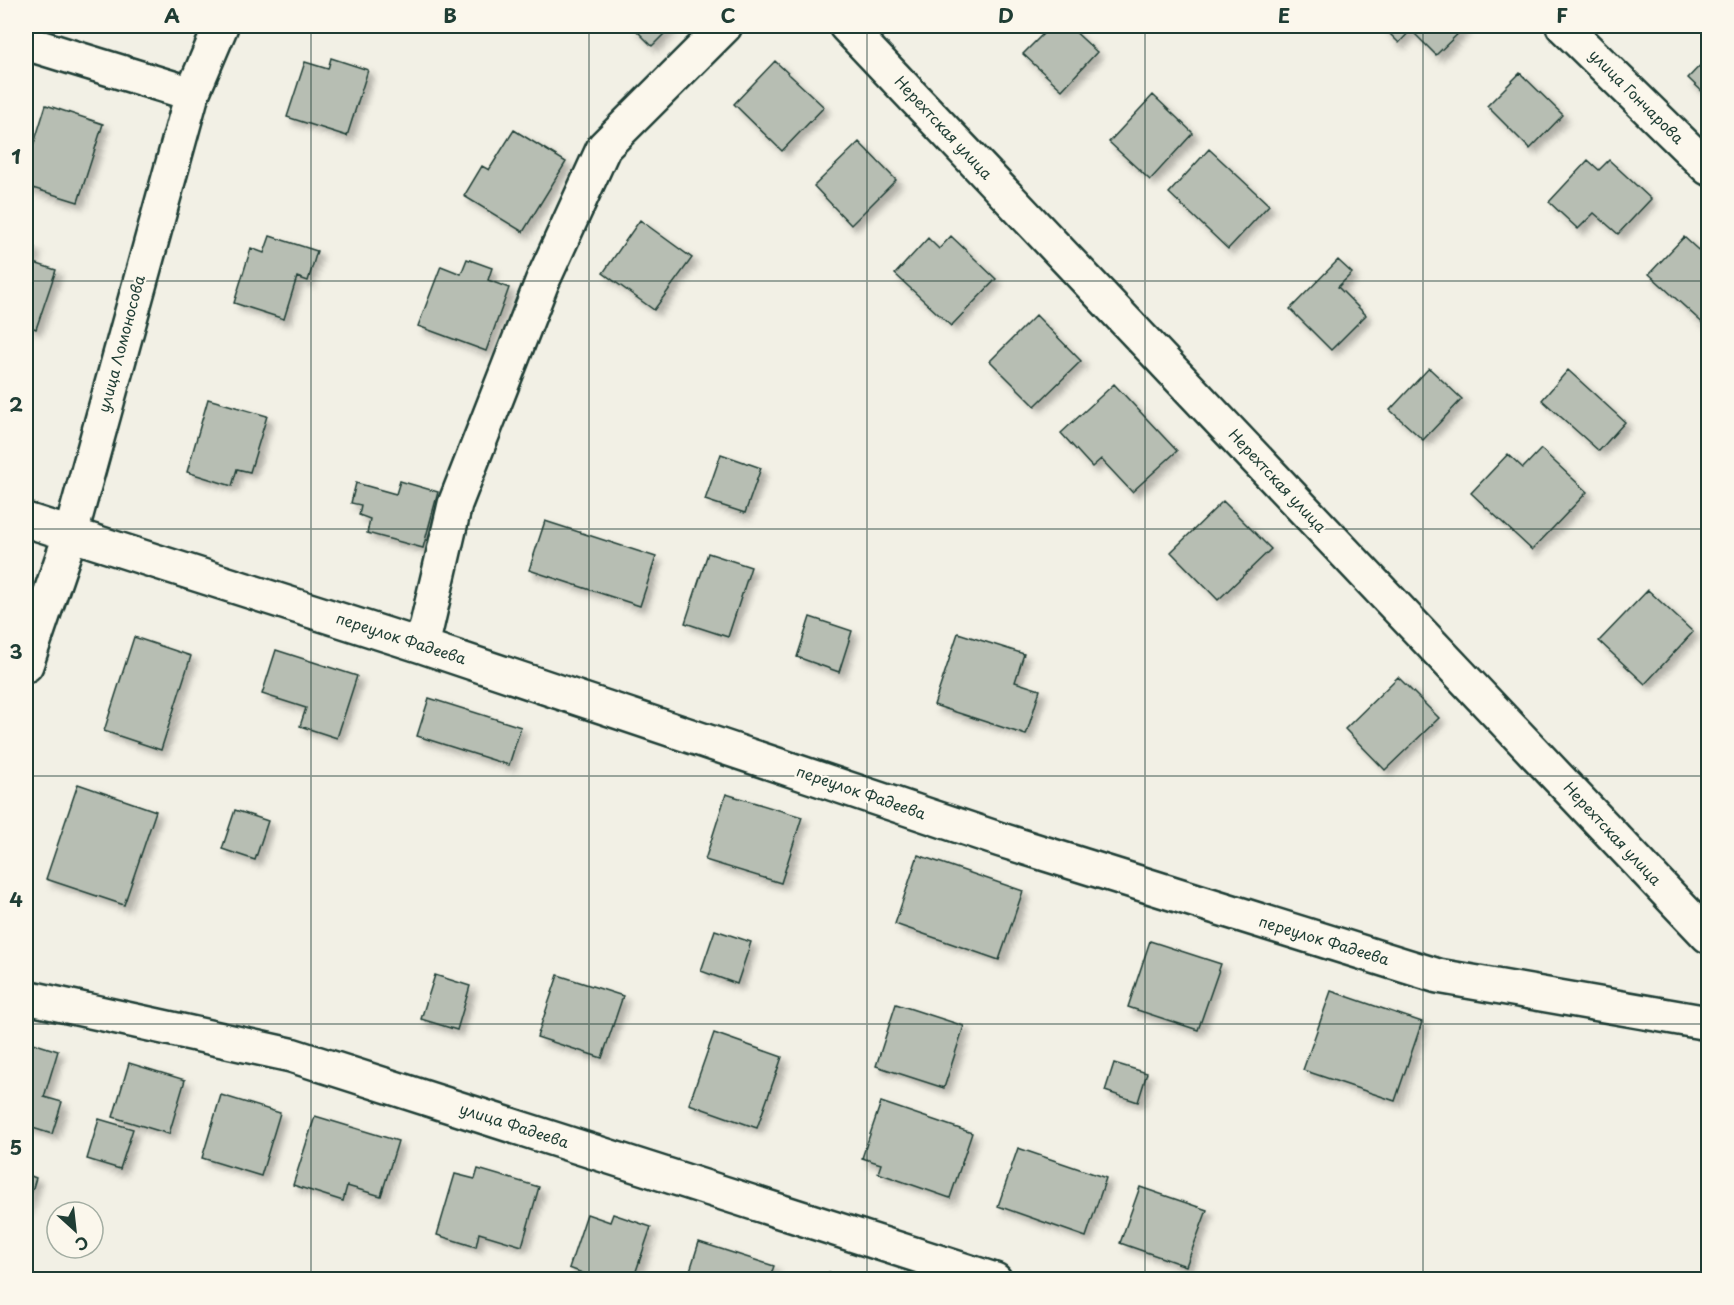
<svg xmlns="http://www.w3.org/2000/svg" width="1734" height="1305" viewBox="0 0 1734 1305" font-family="'Playpen Sans',sans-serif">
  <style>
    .building { fill: #b7beb3; stroke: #1f3d34; stroke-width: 1.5; filter: url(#shadow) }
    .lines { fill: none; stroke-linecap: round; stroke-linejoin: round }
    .minor-casing { stroke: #1f3d34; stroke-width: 38 }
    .minor { stroke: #fbf7ec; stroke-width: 33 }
    .grid { fill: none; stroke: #1f3d34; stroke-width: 1.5; stroke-opacity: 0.55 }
    .labels { text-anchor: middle; stroke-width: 4.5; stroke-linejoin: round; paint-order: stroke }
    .street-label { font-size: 15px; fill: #1f3d34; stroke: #fbf7ec }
    .neatline { fill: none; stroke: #1f3d34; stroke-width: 2 }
    .grid-label { font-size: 20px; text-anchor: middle; font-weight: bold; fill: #1f3d34 }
  </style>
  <defs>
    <filter id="shadow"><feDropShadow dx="5.5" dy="5.5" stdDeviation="3" flood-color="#0004"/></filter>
  </defs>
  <rect width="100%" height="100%" fill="#f2f0e5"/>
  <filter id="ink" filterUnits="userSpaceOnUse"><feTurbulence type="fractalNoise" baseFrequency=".0167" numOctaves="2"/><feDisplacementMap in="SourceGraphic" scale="12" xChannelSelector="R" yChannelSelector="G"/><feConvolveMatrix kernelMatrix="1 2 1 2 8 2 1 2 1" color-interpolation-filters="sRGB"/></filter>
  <g filter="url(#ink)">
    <path class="building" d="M 632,26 L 672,26 L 652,46 Z
      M 1051,26 L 1069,26 L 1097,52 L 1062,90 L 1023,54 Z
      M 1382,26 L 1466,26 L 1436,55 L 1411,30 L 1399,43 Z
      M 1708,57 L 1708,97 L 1688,78 Z
      M 331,58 L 368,70 L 347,136 L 287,117 L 305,62 L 328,69 Z
      M 775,61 L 824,107 L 782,151 L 734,104 Z
      M 1520,73 L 1563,115 L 1530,149 L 1487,106 Z
      M 1153,95 L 1193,133 L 1150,180 L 1109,142 Z
      M 46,105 L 103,124 L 78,202 L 26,186 L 26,169 Z
      M 514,130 L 566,162 L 523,232 L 464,196 L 482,166 L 489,170 Z
      M 859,142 L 896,180 L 851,225 L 814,186 Z
      M 1209,149 L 1269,205 L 1228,249 L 1169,193 Z
      M 1588,160 L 1599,170 L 1609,160 L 1651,199 L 1618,234 L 1594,213 L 1578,229 L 1549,202 Z
      M 640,220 L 692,258 L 654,310 L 603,273 Z
      M 270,236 L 317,251 L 308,281 L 297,277 L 284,319 L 234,303 L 251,248 L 264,253 Z
      M 951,236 L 996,279 L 951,326 L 895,274 L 928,238 L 939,249 Z
      M 1684,237 L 1708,259 L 1708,328 L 1649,274 Z
      M 26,245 L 35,248 L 31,262 L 56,270 L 36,329 L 26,325 Z
      M 467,259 L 492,268 L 488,280 L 509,288 L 486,351 L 418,326 L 441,266 L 461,274 Z
      M 1338,260 L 1352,273 L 1338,287 L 1366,315 L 1331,350 L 1290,309 Z
      M 1036,315 L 1081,361 L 1035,406 L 990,361 Z
      M 1429,368 L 1462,399 L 1423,440 L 1390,410 Z
      M 1568,370 L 1625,422 L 1599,451 L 1542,400 Z
      M 1114,384 L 1177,451 L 1132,492 L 1101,459 L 1092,467 L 1061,433 Z
      M 208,399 L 267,416 L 250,472 L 237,469 L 232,486 L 187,472 Z
      M 1541,449 L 1587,492 L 1532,550 L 1471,493 L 1508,454 L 1523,468 Z
      M 721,454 L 761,468 L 745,513 L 705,500 Z
      M 400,481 L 438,492 L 423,548 L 367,533 L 370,519 L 359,515 L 361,505 L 351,503 L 356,483 L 396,494 Z
      M 1223,501 L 1271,549 L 1218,600 L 1171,552 Z
      M 545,521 L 656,557 L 640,606 L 529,570 Z
      M 708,553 L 751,567 L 728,637 L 685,623 Z
      M 1648,590 L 1693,632 L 1645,684 L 1599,641 Z
      M 810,617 L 852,631 L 839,672 L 797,657 Z
      M 958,633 L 1024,654 L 1015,682 L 1040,690 L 1026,735 L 934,705 Z
      M 134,637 L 191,656 L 161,750 L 104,731 Z
      M 276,650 L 357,676 L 337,738 L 300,726 L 306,708 L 262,694 Z
      M 1398,677 L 1439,718 L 1385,770 L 1345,729 Z
      M 429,698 L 521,727 L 509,765 L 417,736 Z
      M 78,784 L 156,811 L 124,905 L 46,879 Z
      M 726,794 L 802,817 L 781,883 L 705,860 Z
      M 235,810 L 268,821 L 255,860 L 222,849 Z
      M 918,855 L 1023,891 L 999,960 L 895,924 Z
      M 715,930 L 751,942 L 737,984 L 701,971 Z
      M 1150,941 L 1221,964 L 1198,1030 L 1128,1007 Z
      M 435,975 L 470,986 L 457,1030 L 421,1019 Z
      M 558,975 L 623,996 L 602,1058 L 537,1037 Z
      M 1331,991 L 1422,1022 L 1395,1101 L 1303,1070 Z
      M 896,1004 L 964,1026 L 944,1088 L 876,1066 Z
      M 714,1033 L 782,1057 L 757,1128 L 689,1104 Z
      M 26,1041 L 58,1051 L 44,1097 L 62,1102 L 52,1134 L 26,1126 Z
      M 129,1063 L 185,1080 L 169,1134 L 113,1117 Z
      M 1114,1063 L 1147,1073 L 1138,1102 L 1105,1091 Z
      M 221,1095 L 280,1113 L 261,1176 L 202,1158 Z
      M 881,1102 L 972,1133 L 950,1198 L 878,1173 L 881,1164 L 862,1158 Z
      M 315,1116 L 398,1141 L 381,1196 L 347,1186 L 343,1201 L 293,1185 Z
      M 99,1119 L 133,1129 L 120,1169 L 87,1159 Z
      M 1018,1148 L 1106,1178 L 1086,1237 L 998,1206 Z
      M 478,1169 L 539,1187 L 522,1246 L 479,1233 L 476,1247 L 437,1235 L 455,1174 L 475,1179 Z
      M 26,1174 L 36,1178 L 26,1211 Z
      M 1140,1187 L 1207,1210 L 1186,1266 L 1120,1243 Z
      M 587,1214 L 610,1222 L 613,1214 L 651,1227 L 633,1280 L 601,1280 L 569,1268 Z
      M 699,1242 L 774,1266 L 769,1280 L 687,1280 Z
      M 829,1272 L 852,1280 L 827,1280 Z"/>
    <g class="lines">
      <g class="minor-casing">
        <path id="minor" d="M 846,26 L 1708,936
          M 1563,26 L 1708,168
          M 26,43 L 192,94
          M 26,520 L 422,646 L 1001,840 L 1438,976 L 1708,1023
          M 422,646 L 455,504 L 542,282 L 604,147 L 725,26
          M 26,665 L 71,533 L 192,94 L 221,26
          M 26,997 L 291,1055 L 995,1280"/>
      </g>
      <use href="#minor" class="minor"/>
    </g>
  </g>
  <path class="grid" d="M 311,26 L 311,1280M 589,26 L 589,1280M 867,26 L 867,1280M 1145,26 L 1145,1280M 1423,26 L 1423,1280M 26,281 L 1708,281M 26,529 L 1708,529M 26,776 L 1708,776M 26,1024 L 1708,1024"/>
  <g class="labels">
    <g class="street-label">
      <text transform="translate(1636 97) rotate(45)" y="5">улица Гончарова</text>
      <text transform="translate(943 128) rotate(47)" y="5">Нерехтская улица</text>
      <text transform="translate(122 344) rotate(-75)" y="5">улица Ломоносова</text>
      <text transform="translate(1277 481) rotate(47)" y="5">Нерехтская улица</text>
      <text transform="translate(401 639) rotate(18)" y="5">переулок Фадеева</text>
      <text transform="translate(861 793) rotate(19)" y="5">переулок Фадеева</text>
      <text transform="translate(1612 834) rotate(47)" y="5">Нерехтская улица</text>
      <text transform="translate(1324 941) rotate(17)" y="5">переулок Фадеева</text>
      <text transform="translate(514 1126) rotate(18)" y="5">улица Фадеева</text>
    </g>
  </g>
  <rect width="1734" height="1305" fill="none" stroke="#fbf7ec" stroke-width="66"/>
  <g transform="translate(75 1230) rotate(153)"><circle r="28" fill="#fbf7ec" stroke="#a3ada2" stroke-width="1.5"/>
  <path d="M0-4.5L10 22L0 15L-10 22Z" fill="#1f3d34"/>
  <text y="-9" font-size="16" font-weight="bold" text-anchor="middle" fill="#1f3d34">С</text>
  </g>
  <rect x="33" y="33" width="1668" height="1239" class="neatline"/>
  <g class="grid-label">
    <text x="172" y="23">A</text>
    <text x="450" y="23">B</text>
    <text x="728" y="23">C</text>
    <text x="1006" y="23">D</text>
    <text x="1284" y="23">E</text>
    <text x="1562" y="23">F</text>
    <text x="16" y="164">1</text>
    <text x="16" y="412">2</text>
    <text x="16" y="659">3</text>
    <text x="16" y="907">4</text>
    <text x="16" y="1155">5</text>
  </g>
</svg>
